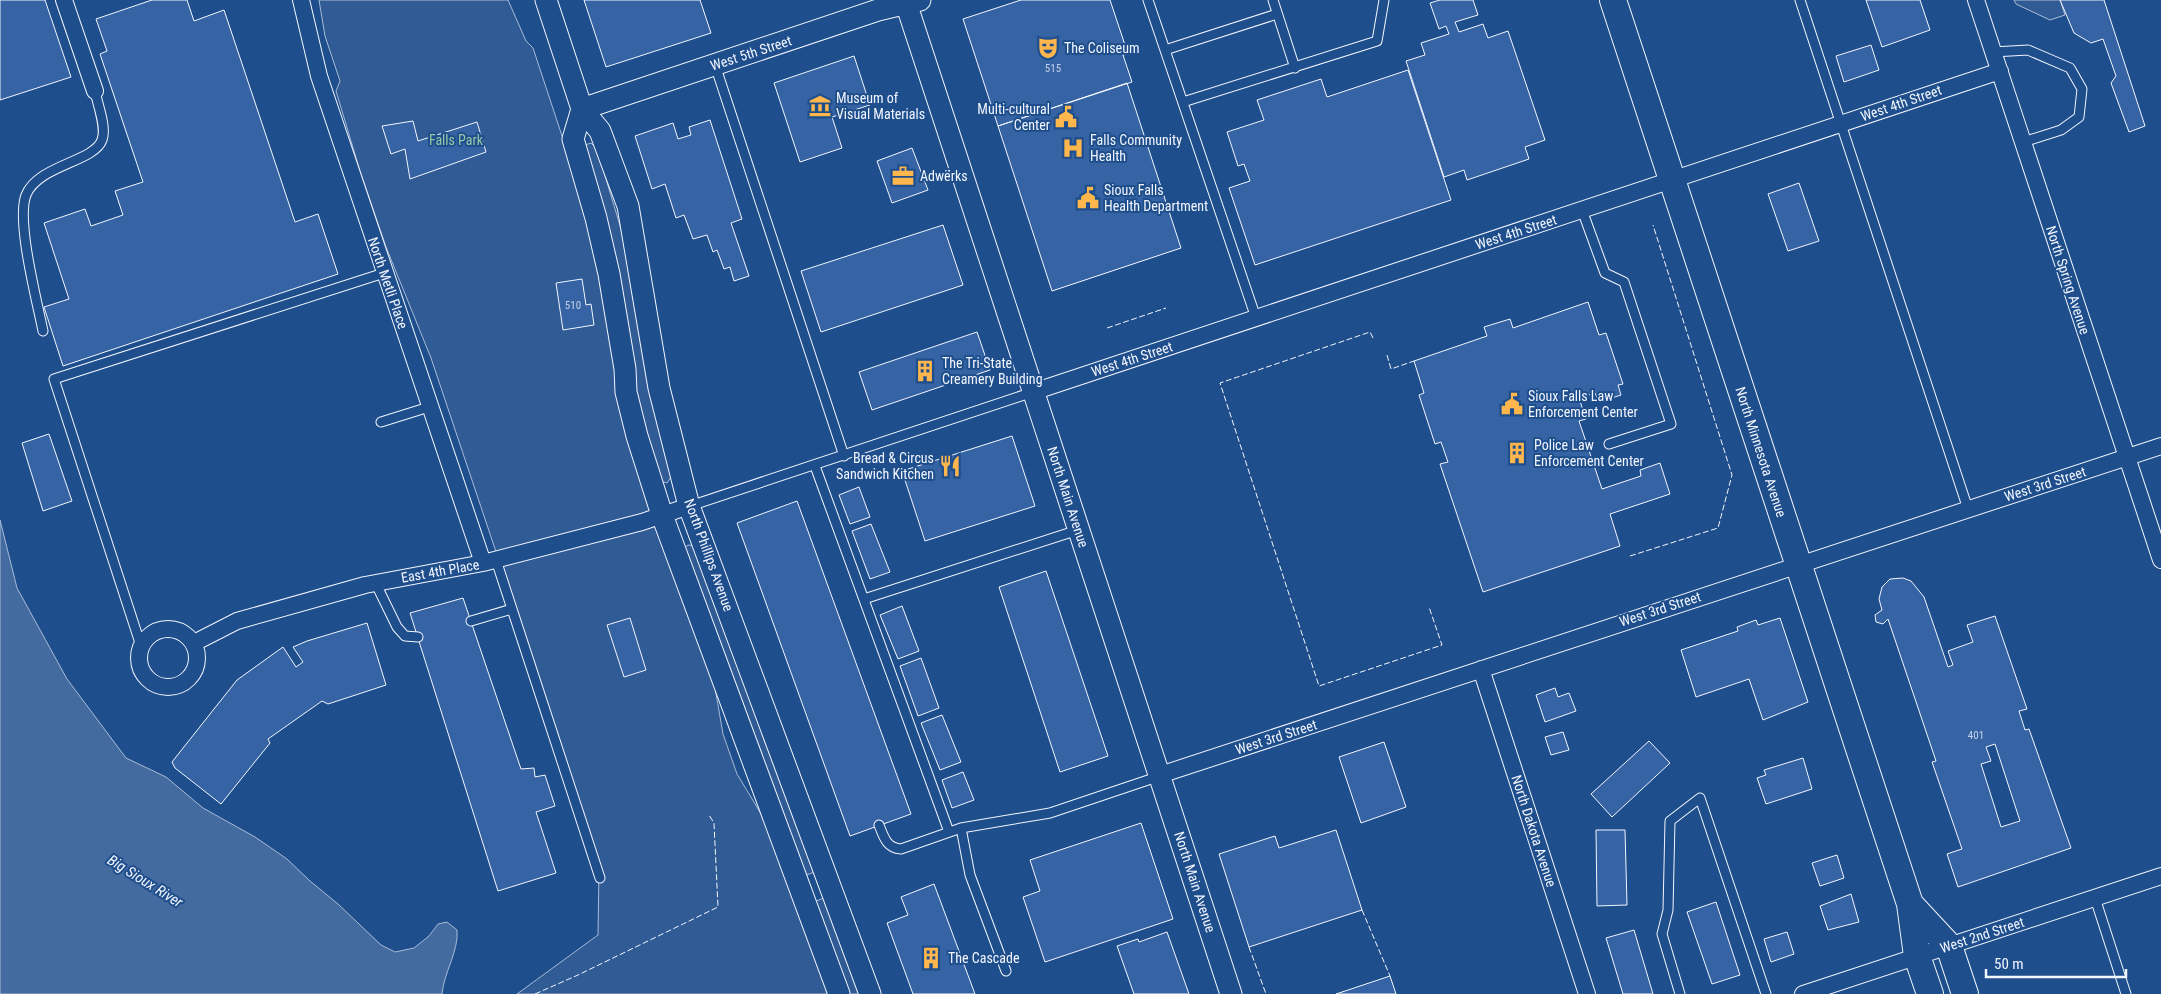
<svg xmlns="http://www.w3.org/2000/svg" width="2161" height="994" viewBox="0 0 2161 994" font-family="'Roboto Condensed',sans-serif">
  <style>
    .green { fill: #305b95; stroke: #a8bbd7 }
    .water { fill: #446ba0; stroke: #a8bbd7 }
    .building { fill: #3563a3; stroke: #f2f6ff; fill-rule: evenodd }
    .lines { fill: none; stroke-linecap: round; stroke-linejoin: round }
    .service-casing { stroke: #f2f6ff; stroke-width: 11 }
    .minor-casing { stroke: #f2f6ff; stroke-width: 18 }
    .tertiary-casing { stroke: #f2f6ff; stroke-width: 23 }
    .primary-casing { stroke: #f2f6ff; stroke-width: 28 }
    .service { stroke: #1f4e8c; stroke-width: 9 }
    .minor { stroke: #1f4e8c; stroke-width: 16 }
    .tertiary { stroke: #1f4e8c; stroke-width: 21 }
    .primary { stroke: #1f4e8c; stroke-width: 26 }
    .fence { stroke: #f2f6ff; stroke-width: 1; stroke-dasharray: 6 2.5; stroke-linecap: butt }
    .labels { text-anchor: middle; stroke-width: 4; stroke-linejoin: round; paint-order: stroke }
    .number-label { font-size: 11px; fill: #c3d1e8 }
    .poi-label { font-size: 14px; fill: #f2f6ff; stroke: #1f4e8c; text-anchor: start }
    .street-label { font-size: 14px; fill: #f2f6ff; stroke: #1f4e8c }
    .park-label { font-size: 14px; fill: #97c8a6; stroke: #1f4e8c }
    .water-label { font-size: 15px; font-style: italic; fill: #f2f6ff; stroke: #1f4e8c }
  </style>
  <rect width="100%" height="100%" fill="#1f4e8c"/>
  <path class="green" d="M 319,0 L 508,0 L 526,41 L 533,48 L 566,148 L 714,682 L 723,734 L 737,774 L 766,822 L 830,994 L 517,994 L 598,935 L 599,870 L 537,674 L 431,358 L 386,247 L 360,171 L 336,91 L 340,81 L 325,36 Z
    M 2014,0 L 2060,0 L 2065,15 L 2050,20 L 2016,4 Z
    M 591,143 L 597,149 L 621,229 L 671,477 L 667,483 L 660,481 L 657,476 L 638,399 L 585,145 Z
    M 688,545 L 695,546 L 817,871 L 804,876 L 684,548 Z
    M 826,897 L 862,994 L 848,994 L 814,902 Z"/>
  <path class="water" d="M 0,520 L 17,588 L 67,679 L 126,758 L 166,777 L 203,808 L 255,837 L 287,859 L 310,881 L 338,904 L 381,945 L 395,952 L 414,948 L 429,936 L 438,924 L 447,922 L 457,930 C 459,951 444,972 442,994 L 0,994 Z"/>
  <path class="building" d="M 0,0 L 45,0 L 71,77 L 0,100 Z
    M 152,0 L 187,0 L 194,21 L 224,10 L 295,222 L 318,214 L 338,274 L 63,366 L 44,307 L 69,299 L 44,223 L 85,209 L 91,226 L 123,215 L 115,191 L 143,182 L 100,54 L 107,51 L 96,19 Z
    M 584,0 L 700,0 L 711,33 L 606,67 Z
    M 1021,0 L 1110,0 L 1128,54 L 1123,55 L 1132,82 L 998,126 L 963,19 Z
    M 1440,0 L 1473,0 L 1478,15 L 1455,22 L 1459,32 L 1483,24 L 1488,38 L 1508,31 L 1545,140 L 1525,147 L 1529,159 L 1467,180 L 1464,170 L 1444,177 L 1406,61 L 1425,55 L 1421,43 L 1449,34 L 1446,26 L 1439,29 L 1430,3 Z
    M 1866,0 L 1920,0 L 1930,30 L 1882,47 Z
    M 2060,0 L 2104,0 L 2145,126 L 2129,132 L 2111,83 L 2116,76 L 2103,39 L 2091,43 L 2074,33 Z
    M 1871,45 L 1879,70 L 1844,82 L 1836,56 Z
    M 854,56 L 870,105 L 832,117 L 842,148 L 800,162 L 774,83 Z
    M 1408,70 L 1451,200 L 1255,265 L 1229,188 L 1250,181 L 1244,164 L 1238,166 L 1227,132 L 1264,120 L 1257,100 L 1321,79 L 1327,97 Z
    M 1127,83 L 1181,248 L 1052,291 L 998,126 Z
    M 710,120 L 742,219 L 731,223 L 749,276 L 734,281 L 730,267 L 724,269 L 717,250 L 713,252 L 707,235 L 693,239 L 684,215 L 676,218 L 665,184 L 652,189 L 635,136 L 673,123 L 678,139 L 691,135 L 689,127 Z
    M 413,121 L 418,141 L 477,122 L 486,152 L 410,179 L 405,149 L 391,154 L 382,126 Z
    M 912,148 L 928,190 L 892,203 L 877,161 Z
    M 1799,183 L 1819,241 L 1788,251 L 1768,194 Z
    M 943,225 L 963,285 L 821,332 L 801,271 Z
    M 582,279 L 586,305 L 591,304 L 594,325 L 563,330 L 556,283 Z
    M 1588,302 L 1599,335 L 1606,333 L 1623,384 L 1618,385 L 1621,395 L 1599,402 L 1595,393 L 1579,398 L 1586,419 L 1579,421 L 1602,489 L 1641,476 L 1640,470 L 1660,463 L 1670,494 L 1610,514 L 1620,546 L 1483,592 L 1440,464 L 1448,462 L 1441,442 L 1435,444 L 1419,395 L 1424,393 L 1414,361 L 1487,336 L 1484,327 L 1510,319 L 1513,328 Z
    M 977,332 L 990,370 L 872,410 L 859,372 Z
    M 49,434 L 72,501 L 43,511 L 22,443 Z
    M 1012,436 L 1035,506 L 925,541 L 902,471 Z
    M 859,487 L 870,517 L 850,524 L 839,495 Z
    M 797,501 L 911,814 L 850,836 L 737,523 Z
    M 871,524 L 890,572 L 870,579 L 852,531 Z
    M 1046,571 L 1108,756 L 1060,772 L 999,587 Z
    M 1903,578 L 1911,581 L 1924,597 L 1948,667 L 1953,665 L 1948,651 L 1973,642 L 1967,625 L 1995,616 L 2027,709 L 2019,711 L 2025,730 L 2029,729 L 2071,848 L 1958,887 L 1947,854 L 1962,849 L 1932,762 L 1936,761 L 1888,619 L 1883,624 L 1876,622 L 1875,615 L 1882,610 L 1879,599 L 1882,587 L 1890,579 ZM 1995,744 L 2020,821 L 2001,827 L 1981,764 L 1991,761 L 1986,747 Z
    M 463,598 L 521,769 L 534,768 L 535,777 L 545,775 L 555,806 L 536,812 L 556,873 L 498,891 L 410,613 Z
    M 902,606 L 919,651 L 898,659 L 880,615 Z
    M 630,618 L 646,670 L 624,677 L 607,625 Z
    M 1780,618 L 1808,702 L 1763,720 L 1749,679 L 1696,697 L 1681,650 L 1738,631 L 1737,627 L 1756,620 L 1758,625 Z
    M 367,623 L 386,685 L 328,704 L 322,701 L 268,739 L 270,743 L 221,804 L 175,768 L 172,762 L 237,680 L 283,647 L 296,667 L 303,662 L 293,647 L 307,641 Z
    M 921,658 L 939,708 L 918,716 L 900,666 Z
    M 1555,688 L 1558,697 L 1569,693 L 1576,711 L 1545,722 L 1536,695 Z
    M 942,715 L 961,762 L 940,770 L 921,723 Z
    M 1563,732 L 1569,750 L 1551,755 L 1545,737 Z
    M 1649,741 L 1670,763 L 1612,817 L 1591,794 Z
    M 1384,742 L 1406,807 L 1361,823 L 1339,757 Z
    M 1803,758 L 1812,789 L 1766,804 L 1757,778 L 1766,775 L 1764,770 Z
    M 963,772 L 974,800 L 952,808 L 942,780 Z
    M 1141,823 L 1173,919 L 1045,962 L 1023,897 L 1040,891 L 1030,860 Z
    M 1336,830 L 1362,910 L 1249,947 L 1219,854 L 1275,836 L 1279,848 Z
    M 1596,830 L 1625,830 L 1627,905 L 1597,906 Z
    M 1837,855 L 1844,878 L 1820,886 L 1812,863 Z
    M 934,884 L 975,994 L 913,994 L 887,923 L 908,915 L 901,897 Z
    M 1851,894 L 1859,922 L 1828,930 L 1820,906 Z
    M 1716,902 L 1740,975 L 1712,984 L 1687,912 Z
    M 1634,930 L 1653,994 L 1623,994 L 1606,938 Z
    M 1167,932 L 1189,994 L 1134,994 L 1117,946 L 1138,939 L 1139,942 Z
    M 1787,932 L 1794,954 L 1771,962 L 1764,939 Z
    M 1390,976 L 1396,994 L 1336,994 Z"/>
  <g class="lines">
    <g class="service-casing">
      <path id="service" d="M 1148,0 L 1256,318
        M 1273,0 L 1295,68
        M 1800,0 L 1968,509
        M 1165,50 L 1277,14
        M 1993,52 L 2028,50 L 2070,68 L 2082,89 L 2079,117 L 2061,130 L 2023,142
        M 715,65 L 844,456
        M 1183,102 L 1377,41 L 1384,0
        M 1582,210 L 1605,273 L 1624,282 L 1671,424 L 1609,444
        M 43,331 C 37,301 16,221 26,195 C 38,165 94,162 102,140 C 107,127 97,103 95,91
        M 381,422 L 429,407
        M 815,466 L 949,832
        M 690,506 L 1033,392
        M 496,560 L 600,878
        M 375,582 L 397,627 L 405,636 L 418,637
        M 864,599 L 1078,530
        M 471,621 L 512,609
        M 141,646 L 54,379 L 384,273
        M 879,825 C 884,838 887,848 901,849 L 961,828 L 1050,813 L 1160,776
        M 961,828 L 970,875 L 1006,971
        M 2095,898 L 2126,994
        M 1680,994 L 1662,934 L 1668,910 L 1670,821 L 1700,798 L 1766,994"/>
    </g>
    <g class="minor-casing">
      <path id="minor" d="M 64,0 L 95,91
        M 301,0 L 319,76 L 483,563
        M 1976,0 L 2161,560
        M 1033,392 L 2000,71
        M139 658a29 29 0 1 1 58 0a29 29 0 1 1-58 0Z
        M 194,643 L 237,621 L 365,585 L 483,563 L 642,522 L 689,506
        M 1481,669 L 1587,994
        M 1160,775 L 2161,446
        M 1803,994 L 2161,876"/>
    </g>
    <g class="tertiary-casing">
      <path id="tertiary" d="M 546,0 L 582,109 L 600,131 L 628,206 L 659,388 L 689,506 L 870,994
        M 905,0 L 1231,994
        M 582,109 L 573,139 L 596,218 L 609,274 L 625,369 L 626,392 L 637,436 L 662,515 L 839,994
        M 582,109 L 878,10 L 920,0"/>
    </g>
    <g class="primary-casing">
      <path id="primary" d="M 1613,0 L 1910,904 L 1917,956 L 1930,994
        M 1910,904 L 1949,946 L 1965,994"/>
    </g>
    <use href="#service" class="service"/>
    <use href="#minor" class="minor"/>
    <use href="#tertiary" class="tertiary"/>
    <use href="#primary" class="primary"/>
    <path class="fence" d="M 1107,328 L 1166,308
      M 1373,338 L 1370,332 L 1220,383 L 1319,686 L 1442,645 L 1429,607
      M 1387,355 L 1391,369 L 1414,361
      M 1630,556 L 1718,528 L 1732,475 L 1653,225
      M 1362,910 L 1390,976
      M 1249,947 L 1266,994
      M 535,994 L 578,975 L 718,907 L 714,823 L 709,815"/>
  </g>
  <defs>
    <g id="theatre-bare" transform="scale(1.725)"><path d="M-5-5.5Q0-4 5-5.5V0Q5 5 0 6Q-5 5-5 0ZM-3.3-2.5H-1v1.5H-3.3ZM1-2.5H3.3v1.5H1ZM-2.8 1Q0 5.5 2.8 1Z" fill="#ffb74d" stroke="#1f4e8c" stroke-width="2.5" paint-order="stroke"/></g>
    <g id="museum-bare" transform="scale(1.725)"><path d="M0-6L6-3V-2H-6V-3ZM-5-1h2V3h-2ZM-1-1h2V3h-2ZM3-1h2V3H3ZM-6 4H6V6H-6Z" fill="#ffb74d" stroke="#1f4e8c" stroke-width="2.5" paint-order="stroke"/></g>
    <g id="civic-bare" transform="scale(1.725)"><path d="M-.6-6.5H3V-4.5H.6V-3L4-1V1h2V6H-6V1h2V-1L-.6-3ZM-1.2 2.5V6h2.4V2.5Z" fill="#ffb74d" stroke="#1f4e8c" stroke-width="2.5" paint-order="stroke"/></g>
    <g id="hospital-bare" transform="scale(1.725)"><path d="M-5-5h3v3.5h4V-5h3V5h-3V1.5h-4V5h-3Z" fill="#ffb74d" stroke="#1f4e8c" stroke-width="2.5" paint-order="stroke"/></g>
    <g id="office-bare" transform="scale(1.725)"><path d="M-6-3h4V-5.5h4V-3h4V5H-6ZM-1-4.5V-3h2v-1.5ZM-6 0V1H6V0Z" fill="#ffb74d" stroke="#1f4e8c" stroke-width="2.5" paint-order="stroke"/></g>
    <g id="building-bare" transform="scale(1.725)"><path d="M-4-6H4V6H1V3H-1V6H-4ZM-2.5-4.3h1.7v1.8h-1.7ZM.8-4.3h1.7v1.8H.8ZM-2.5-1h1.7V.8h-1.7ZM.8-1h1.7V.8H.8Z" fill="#ffb74d" stroke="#1f4e8c" stroke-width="2.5" paint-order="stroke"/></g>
    <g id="restaurant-bare" transform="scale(1.725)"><path d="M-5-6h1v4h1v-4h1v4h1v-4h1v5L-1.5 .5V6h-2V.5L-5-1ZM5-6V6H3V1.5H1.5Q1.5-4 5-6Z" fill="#ffb74d" stroke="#1f4e8c" stroke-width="2.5" paint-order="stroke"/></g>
  </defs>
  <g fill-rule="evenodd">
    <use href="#theatre-bare" x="1048" y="48"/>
    <use href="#museum-bare" x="820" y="106"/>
    <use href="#civic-bare" x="1066" y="117"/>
    <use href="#hospital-bare" x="1073" y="148"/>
    <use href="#office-bare" x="903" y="176"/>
    <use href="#civic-bare" x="1088" y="198"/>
    <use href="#building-bare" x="925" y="371"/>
    <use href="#civic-bare" x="1512" y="404"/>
    <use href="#building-bare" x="1517" y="453"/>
    <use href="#restaurant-bare" x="950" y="466"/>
    <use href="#building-bare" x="931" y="958"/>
  </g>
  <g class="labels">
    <g class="number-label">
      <text x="1053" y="72">515</text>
      <text x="573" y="309">510</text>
      <text x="1976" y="739">401</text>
    </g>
    <g class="poi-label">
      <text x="1064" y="53">The Coliseum</text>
      <text x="836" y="103">Museum of<tspan x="836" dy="16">Visual Materials</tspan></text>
      <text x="1050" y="114" text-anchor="end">Multi-cultural<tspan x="1050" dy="16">Center</tspan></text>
      <text x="1090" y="145">Falls Community<tspan x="1090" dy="16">Health</tspan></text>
      <text x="920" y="181">Adwёrks</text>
      <text x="1104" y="195">Sioux Falls<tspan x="1104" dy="16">Health Department</tspan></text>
      <text x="942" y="368">The Tri-State<tspan x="942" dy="16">Creamery Building</tspan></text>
      <text x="1528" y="401">Sioux Falls Law<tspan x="1528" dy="16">Enforcement Center</tspan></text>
      <text x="1534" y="450">Police Law<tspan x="1534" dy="16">Enforcement Center</tspan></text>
      <text x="934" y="463" text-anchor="end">Bread &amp; Circus<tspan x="934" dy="16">Sandwich Kitchen</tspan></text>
      <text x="948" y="963">The Cascade</text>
    </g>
    <g class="street-label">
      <text transform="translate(751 53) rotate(-18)" y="5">West 5th Street</text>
      <text transform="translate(1901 103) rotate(-19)" y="5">West 4th Street</text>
      <text transform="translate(1516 232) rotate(-18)" y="5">West 4th Street</text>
      <text transform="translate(2068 280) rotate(72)" y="5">North Spring Avenue</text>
      <text transform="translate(388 283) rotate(71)" y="5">North Metli Place</text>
      <text transform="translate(1132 359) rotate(-18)" y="5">West 4th Street</text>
      <text transform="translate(1761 452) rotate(72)" y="5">North Minnesota Avenue</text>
      <text transform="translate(2045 484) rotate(-18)" y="5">West 3rd Street</text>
      <text transform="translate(1068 497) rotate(72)" y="5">North Main Avenue</text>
      <text transform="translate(709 555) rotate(70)" y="5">North Phillips Avenue</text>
      <text transform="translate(440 571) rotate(-10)" y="5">East 4th Place</text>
      <text transform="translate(1660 609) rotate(-18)" y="5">West 3rd Street</text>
      <text transform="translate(1276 737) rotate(-18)" y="5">West 3rd Street</text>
      <text transform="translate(1534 831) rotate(72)" y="5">North Dakota Avenue</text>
      <text transform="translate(1195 882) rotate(72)" y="5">North Main Avenue</text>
      <text transform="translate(1982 935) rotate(-18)" y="5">West 2nd Street</text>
    </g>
    <g class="park-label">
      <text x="456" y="145">Falls Park</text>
    </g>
    <g class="water-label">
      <text transform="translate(145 881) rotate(32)" y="5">Big Sioux River</text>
    </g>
  </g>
  <path d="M1986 969v8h140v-8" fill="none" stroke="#f2f6ff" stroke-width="2.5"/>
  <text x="1994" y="969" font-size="15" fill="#f2f6ff" stroke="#1f4e8c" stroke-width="4" paint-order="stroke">50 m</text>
</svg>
